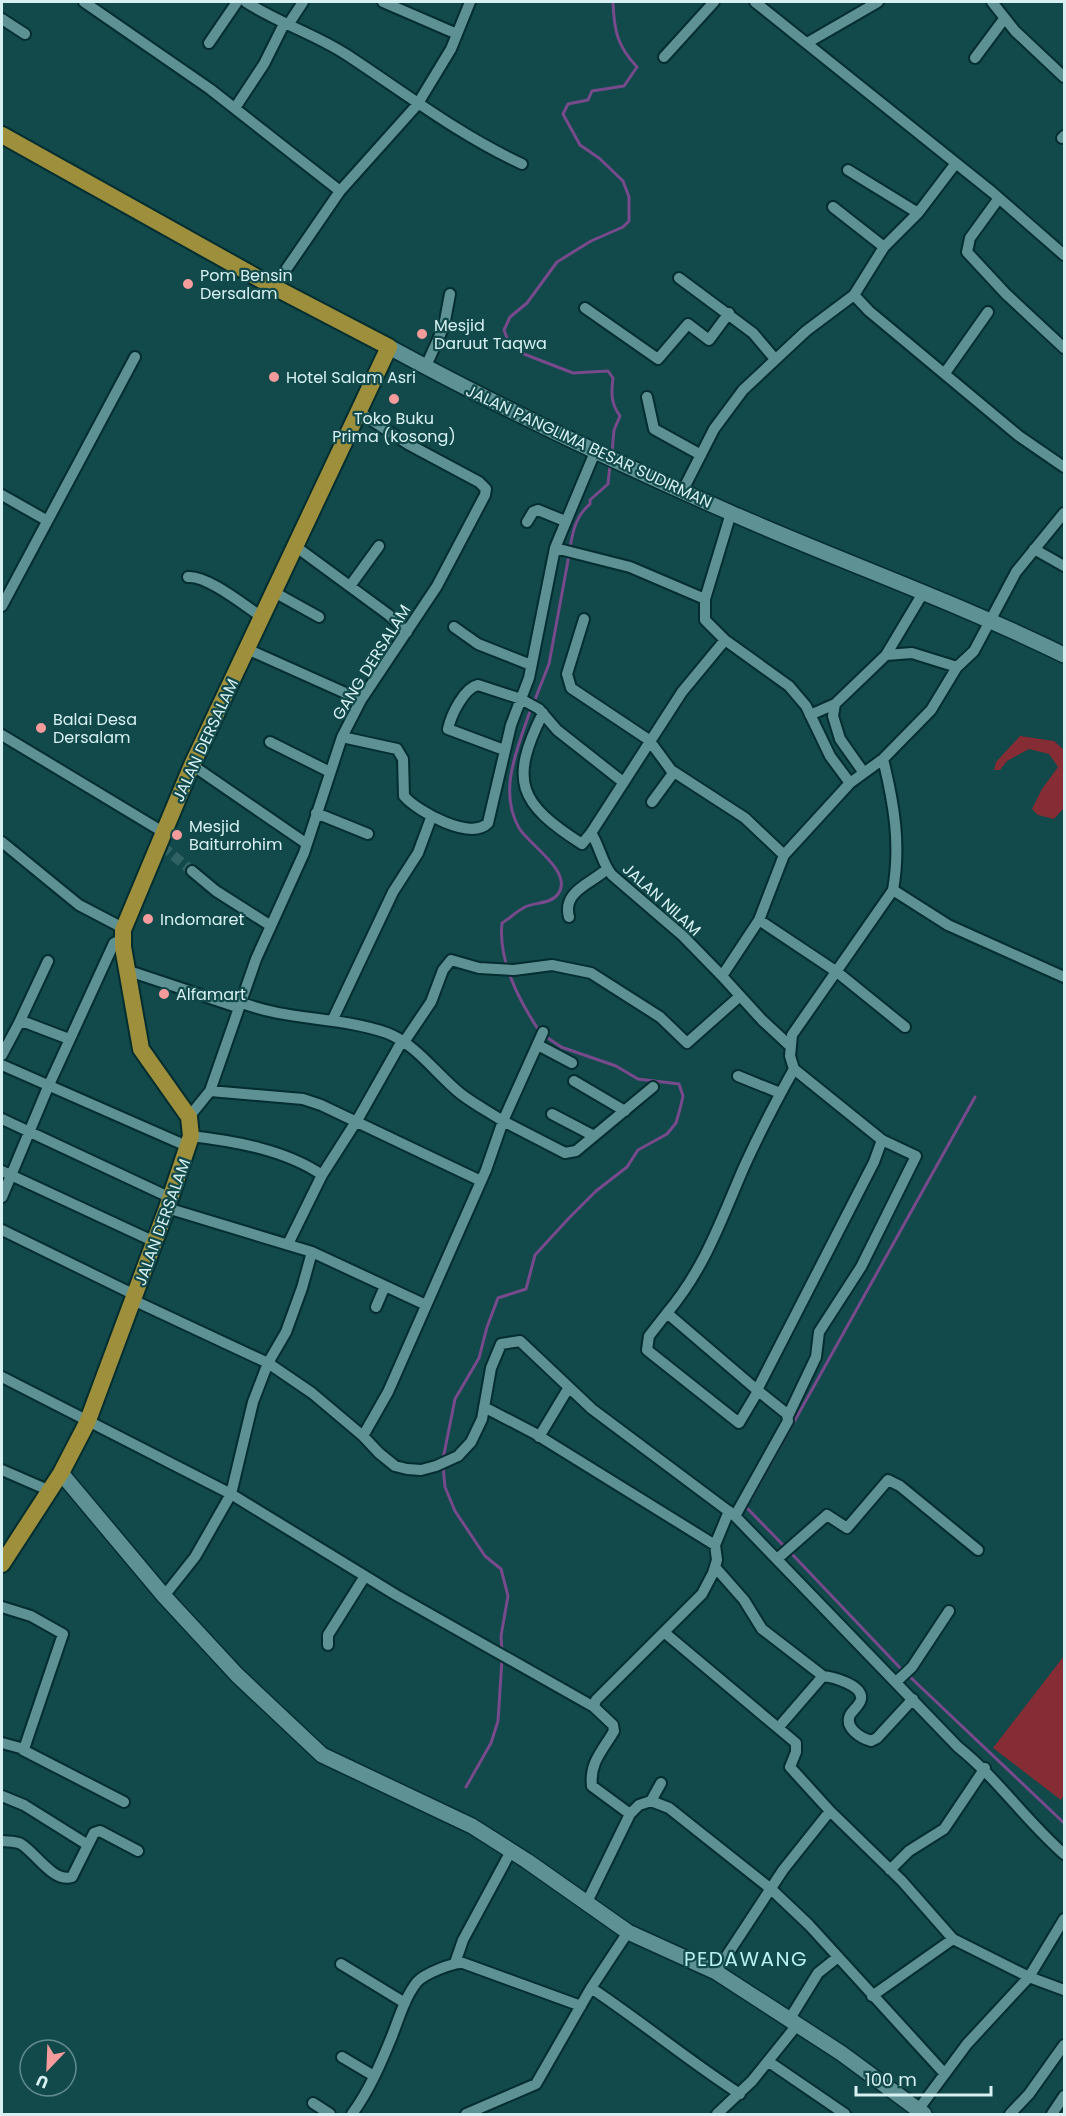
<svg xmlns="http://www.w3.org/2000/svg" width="1066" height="2116" viewBox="0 0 1066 2116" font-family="Poppins,sans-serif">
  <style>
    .green { fill: #852c34 }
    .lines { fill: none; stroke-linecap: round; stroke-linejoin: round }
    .stream { stroke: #774a8b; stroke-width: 3 }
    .street-tunnel { stroke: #306264; stroke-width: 10; stroke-dasharray: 10 5; stroke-linecap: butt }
    .street-casing { stroke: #032d2f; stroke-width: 14 }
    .secondary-casing { stroke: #032d2f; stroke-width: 18 }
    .primary-casing { stroke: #032d2f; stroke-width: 20 }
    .street { stroke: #5d9193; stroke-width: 10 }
    .secondary { stroke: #5d9193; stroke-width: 15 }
    .primary { stroke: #9d8f3b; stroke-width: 16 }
    .poi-dot { fill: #f59b9c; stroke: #12494b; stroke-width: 2 }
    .labels { text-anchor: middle; stroke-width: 4.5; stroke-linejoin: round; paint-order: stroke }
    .poi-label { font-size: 16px; fill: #d7f1f2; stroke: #12494b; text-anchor: start }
    .street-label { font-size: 16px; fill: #d7f1f2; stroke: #12494b }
    .quarter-label { font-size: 20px; letter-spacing: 1.5px; fill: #b8eff1; stroke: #12494b }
  </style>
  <rect width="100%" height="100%" fill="#12494b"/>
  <path class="green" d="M 1020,736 L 1054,741 L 1064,750 L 1064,808 L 1054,819 L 1038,815 L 1032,809 L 1042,789 L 1058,767 L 1049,754 L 1029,749 L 1007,761 L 1000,770 L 994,770 L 996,762 Z
    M 1064,1656 L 1064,1795 L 1061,1800 L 993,1748 Z"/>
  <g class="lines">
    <path class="stream" d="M 612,453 L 614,430 L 620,416 C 611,404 611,393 613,378 L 608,371 L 573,373 L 542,361 L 524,354 L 509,343 L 504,330 L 510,317 L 527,303 L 557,262 L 591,241 L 623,227 L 629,221 L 629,197 L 623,181 L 599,158 L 580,145 L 563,114 L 568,104 L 588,100 L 592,91 L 624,86 L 637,67 C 617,46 614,30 613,2
      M 570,548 C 573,530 576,516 590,504 L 590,500 L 608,484 L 610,465
      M 534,702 L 549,664 L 569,555
      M 531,708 C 519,746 497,789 519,828 C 529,845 574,872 558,894 C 551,904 536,902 525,907 C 517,911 510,918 502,923 C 498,961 519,1001 540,1032
      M 443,1459 L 455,1399 L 479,1358 L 487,1327 L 498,1298 L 526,1289 L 535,1255 L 569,1218 L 596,1191 L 627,1167 L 638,1150 L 667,1134 L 676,1123 L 680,1109 L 683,1096 L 679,1084 L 638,1079 L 616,1066 L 561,1047 L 545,1036
      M 443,1466 L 445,1487 L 455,1511 L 485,1556 L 501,1569 L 508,1596 L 501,1636 L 502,1652
      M 751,1499 L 975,1097
      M 747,1505 L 746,1507 L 785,1547
      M 790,1552 L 903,1671
      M 908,1675 L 1064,1823
      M 466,1787 L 491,1743 L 498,1721 L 502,1659"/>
    <path class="street-tunnel" d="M 162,846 L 192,871"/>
    <g class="street-casing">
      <path id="street" d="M 84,2 L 210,89 L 340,191
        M 246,2 C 278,23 315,34 347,55 C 405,93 459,135 522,164
        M 383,2 L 457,34
        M 755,2 L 992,192 L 1064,255
        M 992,2 L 1015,31 L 1064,77
        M 2,19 L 25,34
        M 288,25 L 303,2
        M 209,43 L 237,2
        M 807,43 L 878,2
        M 664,57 L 714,2
        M 975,58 L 1004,19
        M 235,108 L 264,64 L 284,24
        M 1062,138 L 1064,136
        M 848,170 L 918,213
        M 999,198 L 970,238 L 967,252 L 1006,294 L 1064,348
        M 833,207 L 884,247
        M 679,278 L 753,333 L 775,359
        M 274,287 L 340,191 L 417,105 L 451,49 L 470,2
        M 854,295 L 869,311 L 1019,436 L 1064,467
        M 585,308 L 658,359 L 688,324 L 709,340 L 729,313
        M 426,366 L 444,326 L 450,294
        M 945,373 L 988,312
        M 647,397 L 654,429 L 701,455
        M 683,490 L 714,429 L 743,390 L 806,331 L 854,295 L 884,247 L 918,213 L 956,163
        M 2,495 L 46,520
        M 731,513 L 705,599 L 705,620 L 725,640 L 789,686 L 806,706 L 830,756 L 850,783 L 883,759
        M 1064,513 L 1016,572 L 974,651 L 957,667 L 931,710 L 883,759 C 894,804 901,844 893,890 L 792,1035 L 790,1056 L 794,1069 L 882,1140 L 874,1162 L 757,1390 L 787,1414 L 788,1421 L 735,1516 L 958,1747 C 998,1779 1026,1821 1064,1854
        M 527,522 L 533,512 L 538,510 L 565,521
        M 295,546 L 389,615 L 407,632
        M 555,548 L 630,567 L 705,599
        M 1034,549 L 1064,566
        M 188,577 C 207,575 245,606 262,617
        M 350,586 L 379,546
        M 274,592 L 319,617
        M 2,606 L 135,357
        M 584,619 L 567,674 L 571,688 L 649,740 L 671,770 L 745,818 L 784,855
        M 454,627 L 478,644 L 531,665
        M 247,649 L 361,700
        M 886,655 L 912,653 L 957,667
        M 543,713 C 509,781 518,803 582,844 L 591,833 C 600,846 602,864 612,875 L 683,936 L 722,976
        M 810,715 L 835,704
        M 2,735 L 163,832
        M 342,737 L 397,749 L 403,759 L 404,796 C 418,812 471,841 488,823 L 511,725 L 529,678 L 555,548 L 595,452
        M 270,742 L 330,772
        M 504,750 L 448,729 C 451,715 464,688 478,685 L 521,699 L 539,709 L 557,730 L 623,782
        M 192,765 L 307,844
        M 864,773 L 840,739 L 833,716 L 835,704 L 886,655 L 923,593
        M 652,802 L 674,772
        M 316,813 L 368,834
        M 591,833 L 682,692 L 725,640
        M 2,842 L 79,905 L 123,928
        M 192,871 L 216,891 L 271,926
        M 893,890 L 948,925 L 1064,977
        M 569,917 C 562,891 591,884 607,869
        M 759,920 L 837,972 L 905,1027
        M 129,971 L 237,1007
        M 240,1002 C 287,1021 338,1016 387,1033 C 416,1044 437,1075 461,1094 C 474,1104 489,1112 503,1121 L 486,1170 L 388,1392 L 363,1436
        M 333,1019 L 393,892 L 418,853 L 431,818
        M 19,1023 L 48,961
        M 543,1032 L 503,1121 L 565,1153 L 576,1151 L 653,1087
        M 404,1042 L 431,1002 L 443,970 L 451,960 L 479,968 L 514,970 L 552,965 L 591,973 L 660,1017 L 687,1043 L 740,996
        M 538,1045 L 572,1063
        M 789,1045 L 762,1020 L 722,976 L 759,920 L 784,855 L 850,783
        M 2,1055 L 19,1023 L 27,1023 L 69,1039
        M 2,1065 L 189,1147
        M 738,1076 L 780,1093
        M 574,1081 L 625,1111
        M 210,1091 L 303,1099 L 321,1105 L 481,1181
        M 552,1114 L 594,1136
        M 189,1117 L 210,1091 L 256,959 L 304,853 L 342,737 L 361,700 L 437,586 L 485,495 L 486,489 L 479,482 L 408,444 L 359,412
        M 2,1119 L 171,1198
        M 191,1136 C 234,1141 286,1150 322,1175 L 288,1244
        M 2,1171 L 155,1242
        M 322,1175 L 359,1117 L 402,1041
        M 2,1197 L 48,1087 L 114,943 L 123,939
        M 2,1230 L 135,1295
        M 312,1252 L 426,1305
        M 133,1300 L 268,1363 L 312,1393 L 363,1436 L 379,1453 L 395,1466 L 407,1469 L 421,1470 L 436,1466 L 458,1456 L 471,1442 L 482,1419 L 491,1368 L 501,1344 L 520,1341 L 592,1409 L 735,1516
        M 376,1307 L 385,1286
        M 667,1313 L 649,1336 L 647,1350 L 739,1423 L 758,1391
        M 2,1377 L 231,1494 L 396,1595 L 594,1707
        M 757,1390 L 667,1313 C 705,1268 721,1220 744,1167 C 759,1134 776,1101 794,1069
        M 484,1407 L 534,1433 L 715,1545
        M 788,1416 L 816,1357 L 819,1332 L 861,1267 L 916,1156 L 882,1140
        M 539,1437 L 569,1387
        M 2,1470 L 48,1490
        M 777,1559 L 827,1515 L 847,1528 L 888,1480 L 900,1486 L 978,1550
        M 715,1567 L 744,1600 L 762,1629 L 823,1676
        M 164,1596 L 195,1557 L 231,1494 L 253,1402 L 268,1363 L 286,1332 L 302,1288 L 312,1252 L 167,1208
        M 2,1607 L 31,1616 L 63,1634 L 24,1749 L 2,1743
        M 665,1633 L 796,1743 L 796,1752 L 790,1767 L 830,1811 L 902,1881 L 953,1939 L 1029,1977 L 1064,1990
        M 328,1645 L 328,1635 L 365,1576
        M 896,1682 L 912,1667 L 949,1611
        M 778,1728 L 823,1676 C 833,1677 863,1685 861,1699 C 860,1705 853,1710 850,1715 C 844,1728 861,1738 871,1741 L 877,1738 L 913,1699
        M 23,1750 L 124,1802
        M 2,1796 L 24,1805 L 88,1845
        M 651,1801 L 661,1783
        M 630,1814 L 592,1786 C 589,1763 603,1750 614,1731 L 613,1725 L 594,1707 L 596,1700 L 702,1594 L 713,1573 L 717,1560 L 715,1545 L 729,1511
        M 2,1841 C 8,1842 15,1841 21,1844 C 36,1853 53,1883 72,1877 L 94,1833 L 100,1831 L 138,1851
        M 890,1870 L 909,1851 L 944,1829 L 985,1768
        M 586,1904 L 630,1814 L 639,1805 L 651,1801 L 669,1808 L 771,1889 L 809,1925 L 944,2073
        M 455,1963 L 463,1940 L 511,1851
        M 341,1964 L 405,2003
        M 716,1972 L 783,1870 L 830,1811
        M 591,1988 C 642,2022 689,2061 740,2094
        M 872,1996 L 953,1939
        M 789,2020 L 818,1973 L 838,1957
        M 342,2057 L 374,2076
        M 769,2062 L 845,2114
        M 313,2103 L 330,2114
        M 352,2114 C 369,2091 381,2063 392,2036 C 399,2018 405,1997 417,1982 C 424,1974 453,1962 463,1963 L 581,2006
        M 466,2114 L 536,2084 L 591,1988 L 628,1932
        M 717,2114 L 752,2081 L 797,2025
        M 915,2114 L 967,2044 L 1029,1977 L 1064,1919
        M 1010,2114 L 1029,2094 L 1064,2045
        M 1052,2114 L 1064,2096"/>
    </g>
    <g class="secondary-casing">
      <path id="secondary" d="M 389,347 C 501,408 615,462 731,513 C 842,562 956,602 1064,655
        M 61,1473 L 164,1596 L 237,1675 L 322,1755 L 472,1826 L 527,1861 L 628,1932 L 716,1972 L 841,2053 L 924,2114"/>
    </g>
    <g class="primary-casing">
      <path id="primary" d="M 2,135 L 274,287 L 389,347 L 192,765 L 123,930 L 123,947 L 141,1049 L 189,1117 L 191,1136 L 167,1208 L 87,1423 L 61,1473 L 2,1564"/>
    </g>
    <use href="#street" class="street"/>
    <use href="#secondary" class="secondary"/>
    <use href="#primary" class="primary"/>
  </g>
  <g class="poi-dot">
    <circle cx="188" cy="284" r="6"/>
    <circle cx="422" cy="334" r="6"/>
    <circle cx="274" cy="377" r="6"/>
    <circle cx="394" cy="399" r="6"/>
    <circle cx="41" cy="728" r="6"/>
    <circle cx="177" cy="835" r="6"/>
    <circle cx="148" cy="919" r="6"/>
    <circle cx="164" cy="994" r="6"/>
  </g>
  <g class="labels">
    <g class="poi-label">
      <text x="200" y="281">Pom Bensin<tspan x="200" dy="18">Dersalam</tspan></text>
      <text x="434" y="331">Mesjid<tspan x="434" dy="18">Daruut Taqwa</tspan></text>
      <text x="286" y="383">Hotel Salam Asri</text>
      <text x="394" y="424" text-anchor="middle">Toko Buku<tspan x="394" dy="18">Prima (kosong)</tspan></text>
      <text x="53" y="725">Balai Desa<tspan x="53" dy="18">Dersalam</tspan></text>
      <text x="189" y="832">Mesjid<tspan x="189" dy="18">Baiturrohim</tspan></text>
      <text x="160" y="925">Indomaret</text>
      <text x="176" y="1000">Alfamart</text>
    </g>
    <g class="street-label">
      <text transform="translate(589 446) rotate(25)" y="6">JALAN PANGLIMA BESAR SUDIRMAN</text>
      <text transform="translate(371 662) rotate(-58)" y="6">GANG DERSALAM</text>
      <text transform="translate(205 740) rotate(-65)" y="6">JALAN DERSALAM</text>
      <text transform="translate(662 899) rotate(42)" y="6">JALAN NILAM</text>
      <text transform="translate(162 1222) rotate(-70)" y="6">JALAN DERSALAM</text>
    </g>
    <g class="quarter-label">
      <text x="746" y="1966">PEDAWANG</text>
    </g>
  </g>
  <rect width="1066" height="2116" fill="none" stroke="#d7f1f2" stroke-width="6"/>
  <g transform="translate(48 2068) rotate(203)"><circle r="28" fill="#12494b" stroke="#618c8e" stroke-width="1.5"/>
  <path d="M0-4.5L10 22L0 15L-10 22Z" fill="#f59b9c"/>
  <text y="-9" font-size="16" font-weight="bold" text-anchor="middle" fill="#d7f1f2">U</text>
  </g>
  <path d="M856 2086v9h135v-9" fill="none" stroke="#d7f1f2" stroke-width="3"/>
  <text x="865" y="2086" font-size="18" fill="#d7f1f2" stroke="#12494b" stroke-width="4.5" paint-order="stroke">100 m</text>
</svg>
